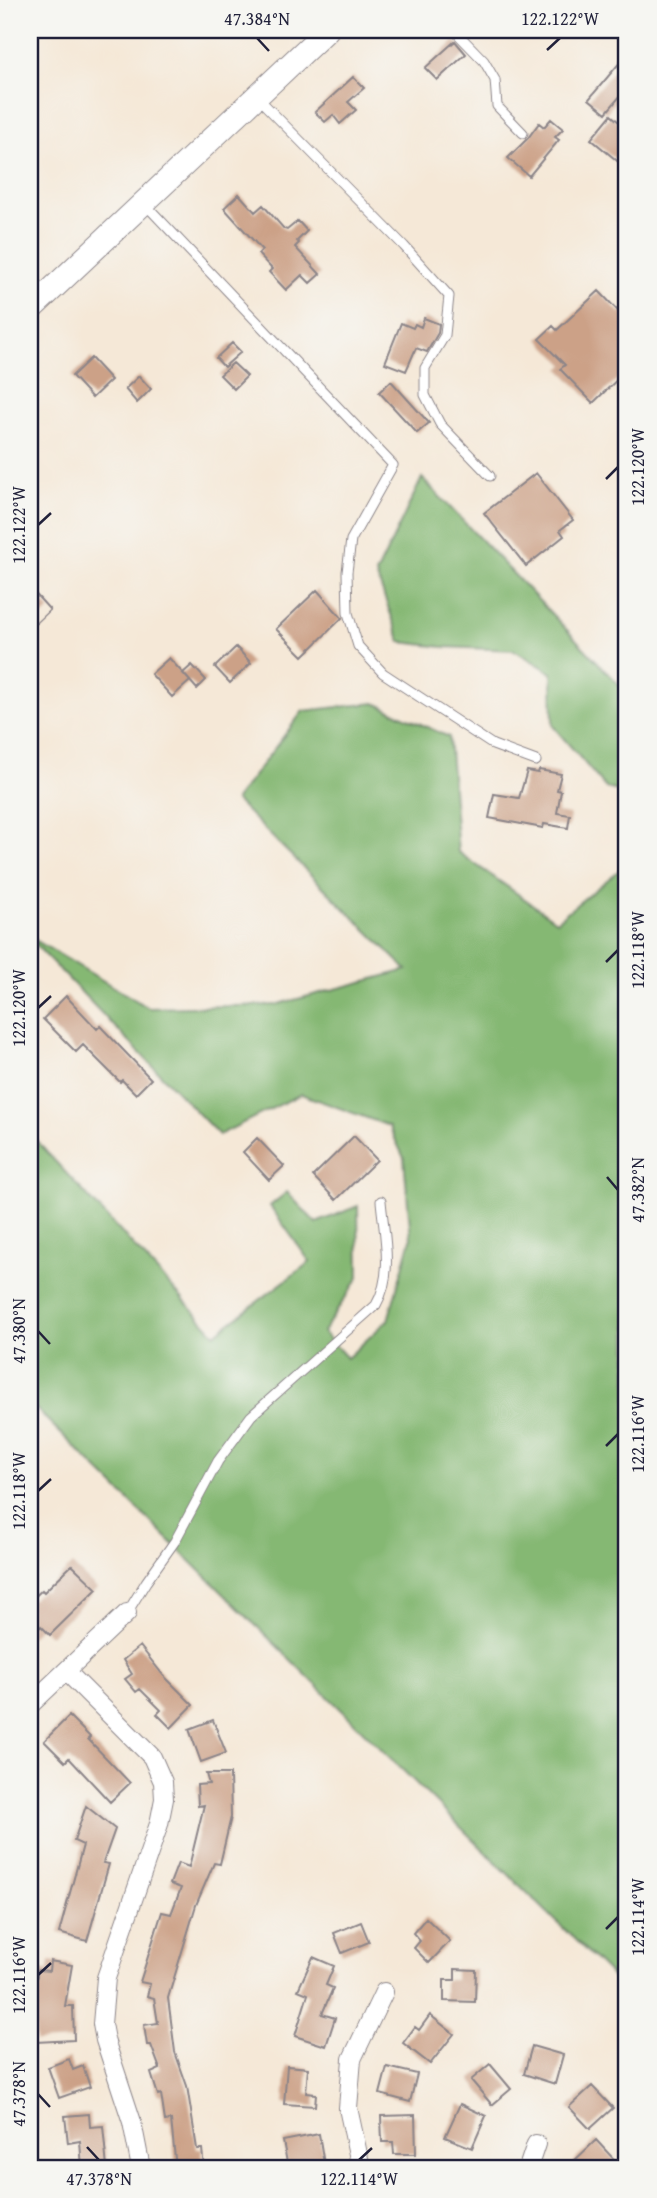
<svg xmlns="http://www.w3.org/2000/svg" width="657" height="2198" viewBox="0 0 657 2198" font-family="'Gentium Book Plus',serif">
  <style>
    .forest { fill: #85b873; stroke: #546d57; stroke-width: 2 }
    .building { fill: #cca187 }
    .lines { fill: none; stroke-linecap: round; stroke-linejoin: round }
    .service-casing { stroke: #8c8589; stroke-width: 11 }
    .minor-casing { stroke: #8c8589; stroke-width: 20 }
    .tertiary-casing { stroke: #8c8589; stroke-width: 25 }
    .service { stroke: #fff; stroke-width: 9 }
    .minor { stroke: #fff; stroke-width: 18 }
    .tertiary { stroke: #fff; stroke-width: 23 }
    .ticks { fill: none; stroke: #22223b; stroke-width: 2.5 }
    .neatline { fill: none; stroke: #22223b; stroke-width: 2.5 }
    .ticks-label { font-size: 18px; text-anchor: middle; fill: #22223b }
  </style>
  <rect width="100%" height="100%" fill="#f6f6f2"/>
  <filter id="ink" filterUnits="userSpaceOnUse"><feTurbulence type="fractalNoise" baseFrequency=".0143" numOctaves="2"/><feDisplacementMap in="SourceGraphic" scale="14" xChannelSelector="R" yChannelSelector="G"/><feConvolveMatrix kernelMatrix="1 2 1 2 8 2 1 2 1" color-interpolation-filters="sRGB"/></filter>
  <filter id="wash" filterUnits="userSpaceOnUse"><feTurbulence type="fractalNoise" baseFrequency=".00686" numOctaves="4" result="noise"/><feDisplacementMap in="SourceGraphic" scale="28" xChannelSelector="R" yChannelSelector="G"/><feGaussianBlur stdDeviation="1.57" result="paint"/><feColorMatrix in="noise" values="0 0 0 0 0 0 0 0 0 0 0 0 0 0 0 0 0 1.4 0 .05"/><feComposite in="paint" operator="in"/></filter>
  <g filter="url(#wash)">
    <rect width="100%" height="100%" fill="#f5e8d7"/>
    <path class="forest" d="M 422,478 L 627,693 L 627,793 L 606,788 L 553,726 L 552,673 L 514,650 L 443,647 L 401,642 L 376,574 Z
      M 375,703 L 449,737 L 458,852 L 556,921 L 627,864 L 627,1991 L 30,1403 L 30,1134 L 215,1334 L 310,1262 L 270,1206 L 287,1192 L 316,1223 L 358,1206 L 359,1277 L 323,1332 L 347,1358 L 388,1320 L 411,1239 L 404,1158 L 389,1126 L 301,1094 L 219,1135 L 30,939 L 30,937 L 149,1008 L 275,1005 L 407,970 L 235,800 L 303,711 Z"/>
    <g id="blocks">
      <path class="building" d="M 455,41 L 466,54 L 437,80 L 425,68 Z
        M 627,54 L 627,88 L 606,113 L 589,99 Z
        M 353,77 L 364,88 L 348,102 L 356,110 L 340,124 L 333,115 L 325,122 L 315,112 Z
        M 611,115 L 627,129 L 627,169 L 591,139 Z
        M 551,119 L 563,129 L 555,137 L 559,140 L 529,176 L 508,158 L 528,138 L 539,123 L 544,127 Z
        M 239,194 L 255,212 L 263,205 L 284,229 L 287,230 L 298,221 L 307,231 L 297,241 L 299,243 L 295,247 L 320,274 L 310,283 L 302,275 L 286,290 L 269,272 L 272,269 L 258,254 L 262,250 L 224,208 Z
        M 599,291 L 620,313 L 627,306 L 627,370 L 593,403 L 560,369 L 565,365 L 539,339 L 553,326 L 557,330 Z
        M 424,318 L 439,324 L 438,333 L 427,352 L 416,348 L 406,371 L 385,363 L 401,323 L 413,328 L 415,324 L 421,327 Z
        M 232,343 L 241,352 L 224,367 L 216,358 Z
        M 91,358 L 111,380 L 92,398 L 72,376 Z
        M 233,363 L 247,376 L 234,389 L 220,375 Z
        M 139,376 L 151,389 L 137,403 L 125,389 Z
        M 391,381 L 429,423 L 417,433 L 379,392 Z
        M 536,473 L 573,520 L 560,530 L 564,536 L 526,566 L 484,513 Z
        M 30,588 L 50,610 L 30,629 Z
        M 317,590 L 342,618 L 303,656 L 276,629 Z
        M 236,647 L 251,663 L 230,683 L 215,667 Z
        M 169,658 L 190,681 L 172,697 L 151,674 Z
        M 192,665 L 206,680 L 197,689 L 183,673 Z
        M 539,770 L 561,774 L 557,790 L 561,791 L 557,813 L 570,815 L 568,828 L 544,824 L 543,828 L 489,818 L 494,794 L 519,798 L 527,771 L 538,773 Z
        M 66,996 L 97,1029 L 100,1026 L 151,1079 L 136,1094 L 122,1080 L 120,1082 L 83,1045 L 76,1052 L 43,1019 Z
        M 354,1136 L 377,1160 L 336,1200 L 313,1176 Z
        M 257,1138 L 284,1166 L 269,1180 L 243,1152 Z
        M 72,1565 L 97,1589 L 50,1635 L 41,1626 L 30,1637 L 30,1601 L 42,1590 L 44,1592 Z
        M 140,1646 L 163,1675 L 193,1705 L 171,1728 L 157,1714 L 161,1710 L 140,1689 L 136,1692 L 125,1679 L 132,1674 L 123,1660 Z
        M 69,1716 L 90,1737 L 88,1739 L 130,1783 L 110,1802 L 69,1758 L 65,1762 L 44,1741 Z
        M 213,1720 L 226,1753 L 201,1762 L 189,1729 Z
        M 206,1774 L 230,1774 L 231,1817 L 220,1864 L 214,1863 L 196,1905 L 168,1998 L 175,2052 L 187,2086 L 197,2149 L 202,2149 L 204,2168 L 176,2168 L 171,2120 L 165,2121 L 161,2094 L 158,2095 L 151,2073 L 160,2069 L 151,2045 L 147,2045 L 144,2025 L 158,2023 L 154,1998 L 147,1996 L 150,1984 L 140,1982 L 162,1912 L 171,1914 L 181,1888 L 170,1884 L 178,1863 L 189,1867 L 204,1805 L 198,1806 L 197,1785 L 209,1784 Z
        M 86,1806 L 115,1829 L 103,1863 L 109,1864 L 87,1941 L 59,1933 L 83,1845 L 74,1841 Z
        M 426,1918 L 450,1941 L 429,1963 L 414,1948 L 420,1941 L 413,1933 Z
        M 361,1922 L 369,1942 L 342,1953 L 334,1933 Z
        M 313,1957 L 334,1966 L 326,1985 L 333,1988 L 322,2014 L 335,2018 L 326,2046 L 295,2036 L 308,1994 L 298,1990 Z
        M 50,1961 L 72,1965 L 65,2006 L 73,2006 L 74,2040 L 36,2042 L 33,1995 L 38,1970 L 49,1971 Z
        M 455,1969 L 476,1970 L 475,2002 L 444,2001 L 444,1980 L 455,1980 Z
        M 430,2015 L 454,2034 L 430,2064 L 403,2043 L 415,2027 L 419,2030 Z
        M 532,2046 L 563,2055 L 555,2084 L 524,2074 Z
        M 69,2059 L 73,2070 L 83,2066 L 90,2087 L 59,2098 L 48,2067 Z
        M 490,2064 L 511,2089 L 492,2105 L 471,2080 Z
        M 287,2066 L 308,2068 L 306,2093 L 316,2094 L 315,2106 L 284,2104 Z
        M 387,2067 L 417,2074 L 410,2102 L 380,2094 Z
        M 592,2086 L 613,2108 L 590,2129 L 569,2107 Z
        M 460,2104 L 486,2116 L 472,2148 L 445,2137 Z
        M 89,2114 L 90,2127 L 103,2126 L 107,2168 L 82,2168 L 80,2141 L 68,2143 L 65,2116 Z
        M 415,2115 L 416,2154 L 394,2154 L 393,2142 L 382,2142 L 381,2116 Z
        M 319,2134 L 324,2164 L 302,2168 L 288,2168 L 283,2141 Z
        M 596,2140 L 622,2168 L 578,2168 L 573,2162 Z"/>
    </g>
  </g>
  <g filter="url(#ink)">
    <use href="#blocks" fill-opacity="0" stroke="#8c8589" stroke-width="2"/>
    <g class="lines">
      <g class="service-casing">
        <path id="service" d="M 454,30 L 484,61 L 495,80 L 497,106 L 523,133
          M 257,97 L 404,246 L 449,296 L 445,335 L 425,368 L 425,395 L 440,424 L 490,476
          M 145,204 L 393,465 L 351,540 L 347,572 L 348,613 L 358,646 L 383,673 L 493,745 L 536,761
          M 127,1613 L 146,1582 L 175,1541 L 218,1461 L 251,1416 L 376,1305 C 394,1274 384,1235 381,1201"/>
      </g>
      <g class="minor-casing">
        <path id="minor" d="M 66,1671 L 152,1757 L 163,1782 L 164,1799 L 159,1824 L 106,1978 L 102,2024 L 105,2040 L 132,2122 L 141,2168
          M 30,1705 L 127,1613
          M 361,2168 L 348,2108 L 352,2059 L 384,1992
          M 528,2168 L 536,2144"/>
      </g>
      <g class="tertiary-casing">
        <path id="tertiary" d="M 30,310 L 327,30"/>
      </g>
      <use href="#service" class="service"/>
      <use href="#minor" class="minor"/>
      <use href="#tertiary" class="tertiary"/>
    </g>
  </g>
  <path class="ticks" d="M 257,38 L 269,51M 547,50 L 560,38M 606,479 L 618,467M 38,525 L 51,513M 606,962 L 618,950M 38,1008 L 51,996M 607,1177 L 618,1190M 38,1331 L 50,1344M 606,1446 L 618,1434M 38,1491 L 51,1479M 606,1929 L 618,1917M 38,1975 L 51,1963M 38,2094 L 50,2107M 87,2147 L 99,2160M 359,2160 L 372,2148"/>
  <rect width="657" height="2198" fill="none" stroke="#f6f6f2" stroke-width="77"/>
  <rect x="38" y="38" width="580" height="2122" class="neatline"/>
  <g class="ticks-label">
    <text x="257" y="25">47.384°N</text>
    <text x="560" y="25">122.122°W</text>
    <text transform="translate(638 467) rotate(-90)" y="6">122.120°W</text>
    <text transform="translate(19 525) rotate(-90)" y="6">122.122°W</text>
    <text transform="translate(638 950) rotate(-90)" y="6">122.118°W</text>
    <text transform="translate(19 1008) rotate(-90)" y="6">122.120°W</text>
    <text transform="translate(638 1190) rotate(-90)" y="6">47.382°N</text>
    <text transform="translate(19 1331) rotate(-90)" y="6">47.380°N</text>
    <text transform="translate(638 1434) rotate(-90)" y="6">122.116°W</text>
    <text transform="translate(19 1491) rotate(-90)" y="6">122.118°W</text>
    <text transform="translate(638 1917) rotate(-90)" y="6">122.114°W</text>
    <text transform="translate(19 1975) rotate(-90)" y="6">122.116°W</text>
    <text transform="translate(19 2094) rotate(-90)" y="6">47.378°N</text>
    <text x="99" y="2185">47.378°N</text>
    <text x="359" y="2185">122.114°W</text>
  </g>
</svg>
